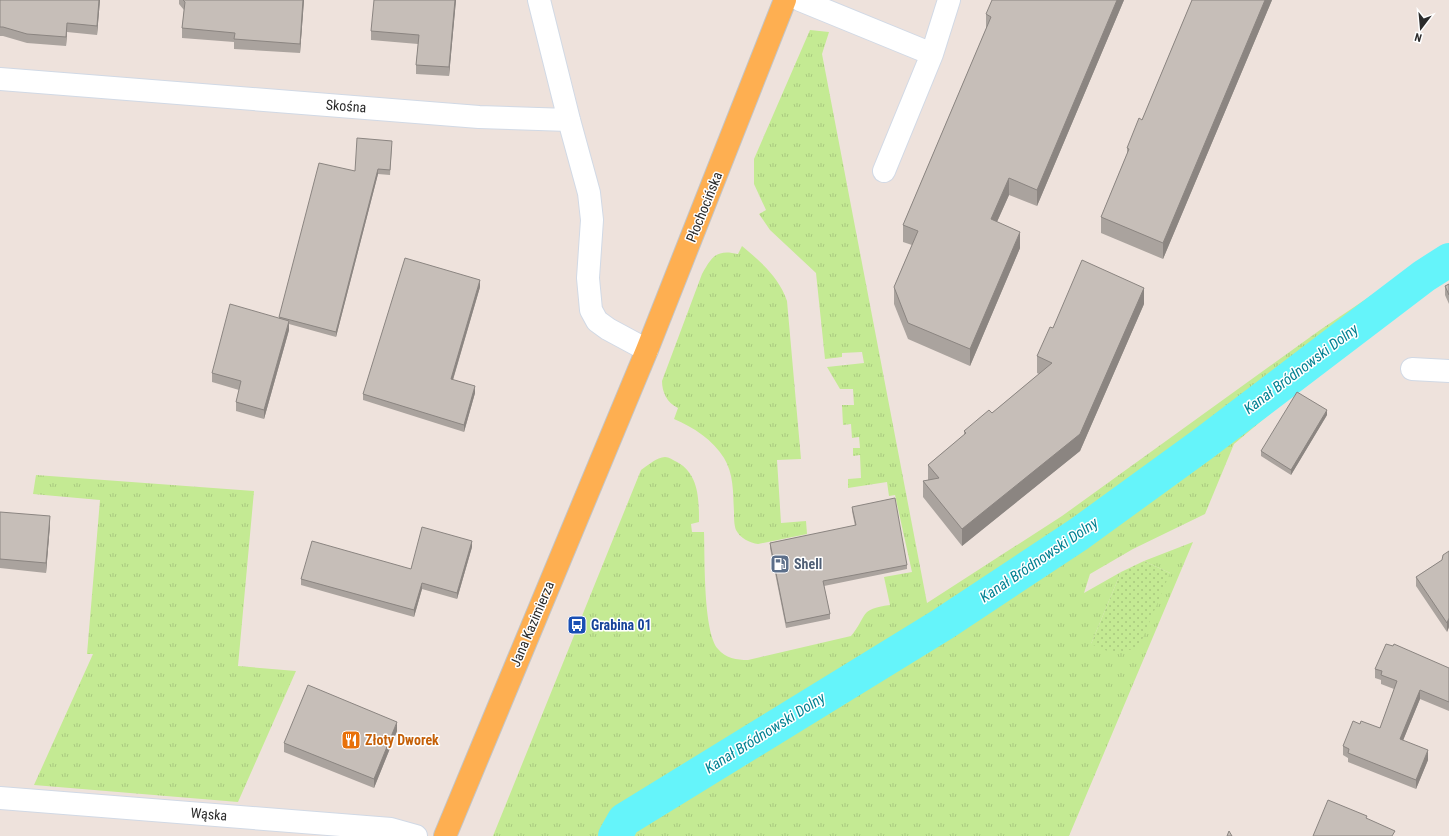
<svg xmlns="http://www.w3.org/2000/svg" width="1449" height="836" viewBox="0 0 1449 836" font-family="'Roboto Condensed',sans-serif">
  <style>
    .grass { fill: url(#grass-tufts) }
    .park { fill: url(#park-dots) }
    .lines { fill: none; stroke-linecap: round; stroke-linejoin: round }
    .canal { stroke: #65f4fa; stroke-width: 34 }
    .minor-casing { stroke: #d1d9e5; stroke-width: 24 }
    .major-casing { stroke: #c4c4c4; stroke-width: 24 }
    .minor { stroke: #fff; stroke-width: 22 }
    .major { stroke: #feaf51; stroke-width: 22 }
    .wall { fill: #aaa39e }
    .shaded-wall { fill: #8b8581 }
    .building { fill: #c6beb8; stroke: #8b8581 }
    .labels { text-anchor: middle; stroke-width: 3; stroke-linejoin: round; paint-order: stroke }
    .street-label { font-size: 14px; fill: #2b2b2b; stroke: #fff }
    .service-label { font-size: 14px; font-weight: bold; fill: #4e5e75; stroke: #fff; text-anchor: start }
    .transit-label { font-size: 14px; font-weight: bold; fill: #164399; stroke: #fff; text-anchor: start }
    .food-label { font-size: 14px; font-weight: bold; fill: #c56008; stroke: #fff; text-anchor: start }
    .water-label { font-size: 15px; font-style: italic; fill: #038293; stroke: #fff }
  </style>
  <defs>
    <pattern id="grass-tufts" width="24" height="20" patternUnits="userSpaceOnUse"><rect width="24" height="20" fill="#c4ea93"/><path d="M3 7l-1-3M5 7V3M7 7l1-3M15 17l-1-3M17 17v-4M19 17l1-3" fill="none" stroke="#a9c97f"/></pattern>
    <pattern id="park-dots" width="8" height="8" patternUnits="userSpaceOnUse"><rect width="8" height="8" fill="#c4ea93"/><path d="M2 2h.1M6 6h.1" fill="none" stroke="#a9c97f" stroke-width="1.8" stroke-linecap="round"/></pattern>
  </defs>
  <rect width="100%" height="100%" fill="#eee2dc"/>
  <path class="grass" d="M 810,30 L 829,32 L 822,54 L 927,603 L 1062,516 L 1320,330 L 1449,243 L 1449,279 L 1360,338 L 1234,444 L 1205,514 L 1133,549 L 1090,574 L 1084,593 L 1121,572 L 1091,644 L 1170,573 L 1144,561 L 1193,542 L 1069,836 L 493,836 L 641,470 C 647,466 657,457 665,457 C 669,457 673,460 677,462 C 699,474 699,499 699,522 L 691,524 L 692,532 L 704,532 C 705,557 703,632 718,649 C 725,658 737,660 748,660 L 851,636 C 868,616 858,609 890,605 L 884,577 L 912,572 L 895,495 L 889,496 L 887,482 L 848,488 L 848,479 L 861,478 L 860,455 L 853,456 L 853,448 L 860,448 L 859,437 L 852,438 L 851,424 L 843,425 L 842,405 L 854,405 L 853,389 L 840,389 L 827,367 L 864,363 L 862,352 L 842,353 L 842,357 L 825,359 L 816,273 L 770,230 L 759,214 L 766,210 L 754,184 L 754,159 Z
    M 742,246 C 761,262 779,277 787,301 L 801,459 L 777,460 L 781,523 L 806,521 L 807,534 L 758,544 C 750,543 740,538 736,530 C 734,525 734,517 734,512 C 733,494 734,474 724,458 C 713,440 693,427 674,419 L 678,408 C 667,403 662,392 662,381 L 702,274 C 712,256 717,249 738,254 Z
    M 36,475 L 254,491 L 238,666 L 296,671 L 238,802 L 34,785 L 93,654 L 87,654 L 100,500 L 33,494 Z"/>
  <path class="park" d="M 1144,561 L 1170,573 L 1139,647 C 1115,655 1113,654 1091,644 L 1121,572 Z"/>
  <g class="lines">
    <path class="canal" d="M 615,836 L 624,820 L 943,624 L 1079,534 L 1203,444 L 1424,276 L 1449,260"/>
    <g class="minor-casing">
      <path id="minor" d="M 539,0 L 569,120 L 589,193 L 592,220 L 588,278 L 591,310 L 597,321 L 608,329 L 647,350
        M 800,0 L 932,54
        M 0,79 L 479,117 L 569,120
        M 884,171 L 932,54 L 949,0
        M 1412,369 L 1449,371
        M 0,798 L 391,829 L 416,836"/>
    </g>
    <g class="major-casing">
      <path id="major" d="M 445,836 L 647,350 L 785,0"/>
    </g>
    <use href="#minor" class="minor"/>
    <use href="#major" class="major"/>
  </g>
  <path class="wall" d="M 0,0 L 100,0 L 97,35 L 67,32 L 66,46 L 27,43 L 3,36 L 0,36 Z
    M 179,0 L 304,0 L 300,53 L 234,49 L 234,42 L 182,38 L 182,28 L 184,10 L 179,4 Z
    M 456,0 L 449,76 L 416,74 L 416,65 L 418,44 L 371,40 L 371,31 Z
    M 1124,0 L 1037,206 L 1009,195 L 997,222 L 1020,248 L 970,366 L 908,339 L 894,304 L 894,287 L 912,245 L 903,242 L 903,225 L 986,29 L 986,14 Z
    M 1192,0 L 1272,0 L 1163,259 L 1101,233 L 1101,217 L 1127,154 L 1127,148 L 1142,120 Z
    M 392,146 L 390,175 L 378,174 L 336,337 L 289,324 L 289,330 L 264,419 L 236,411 L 236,402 L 239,390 L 212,382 L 212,373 L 279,318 L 279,317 L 355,171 Z
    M 1449,284 L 1449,304 L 1445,295 L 1445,286 Z
    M 480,287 L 453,380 L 475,393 L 464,432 L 363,400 L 363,394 Z
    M 1144,304 L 1080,451 L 962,546 L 923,497 L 923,481 L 928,480 L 928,465 L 964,435 L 964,431 L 992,413 L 1039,374 L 1037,373 L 1037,356 L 1053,328 Z
    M 1327,415 L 1291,475 L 1261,456 L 1261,451 Z
    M 852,507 L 907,565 L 907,569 L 824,586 L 830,614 L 830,619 L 786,628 L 770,548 L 770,543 L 855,526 L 852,511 Z
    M 0,512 L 50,525 L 46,573 L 0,568 Z
    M 472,547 L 457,599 L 422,589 L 414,617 L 301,585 L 301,579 L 411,569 Z
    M 1449,551 L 1449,627 L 1447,632 L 1416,586 L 1416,577 L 1442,560 Z
    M 1449,668 L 1449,711 L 1420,699 L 1403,740 L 1428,760 L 1416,789 L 1348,762 L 1348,758 L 1343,755 L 1343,746 L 1360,724 L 1380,728 L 1394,689 L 1381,684 L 1381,680 L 1375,678 L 1375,669 Z
    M 397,731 L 374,788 L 284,752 L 284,743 Z"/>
  <path class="shaded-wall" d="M 99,0 L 100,0 L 97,35 L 97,26 Z
    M 303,0 L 304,0 L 300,53 L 300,44 Z
    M 455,0 L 456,0 L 449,76 L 449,67 Z
    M 1117,0 L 1124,0 L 1037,206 L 1037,190 Z
    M 1265,0 L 1272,0 L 1163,259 L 1163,243 Z
    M 67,23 L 67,32 L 66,46 L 66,37 Z
    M 378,169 L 378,174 L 336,337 L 336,332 Z
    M 1009,178 L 1009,195 L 991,235 L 991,219 Z
    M 1020,232 L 1020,248 L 970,366 L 970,349 Z
    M 480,280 L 480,287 L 451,386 L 451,379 Z
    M 1144,288 L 1144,304 L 1080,451 L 962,546 L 962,529 Z
    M 289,321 L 289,330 L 264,419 L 264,410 Z
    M 475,386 L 475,393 L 464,432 L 464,425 Z
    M 1327,410 L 1327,415 L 1291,475 L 1291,470 Z
    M 50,516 L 50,525 L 46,573 L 46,563 Z
    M 472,541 L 472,547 L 457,599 L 457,593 Z
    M 422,583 L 422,589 L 414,617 L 414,610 Z
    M 1449,618 L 1449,627 L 1447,632 L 1447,623 Z
    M 1420,690 L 1420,699 L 1400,748 L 1400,739 Z
    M 397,722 L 397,731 L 374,788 L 374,779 Z
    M 1428,750 L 1428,760 L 1416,789 L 1416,780 Z"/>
  <path class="building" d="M 0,0 L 99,0 L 97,26 L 67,23 L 66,37 L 27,34 L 3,27 L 0,27 Z
    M 183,0 L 303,0 L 300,44 L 234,39 L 235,33 L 182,28 L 185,2 Z
    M 374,0 L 455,0 L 449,67 L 416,65 L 419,35 L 371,31 Z
    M 992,0 L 1117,0 L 1037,190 L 1009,178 L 991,219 L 1020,232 L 970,349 L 908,323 L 894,287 L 918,231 L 903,225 L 991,17 L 986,14 Z
    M 1192,0 L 1265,0 L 1163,243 L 1101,217 L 1129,149 L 1127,148 L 1139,118 L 1142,120 Z
    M 357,138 L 392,141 L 390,170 L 378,169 L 336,332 L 279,317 L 319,163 L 355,171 Z
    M 405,258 L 480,280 L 451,379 L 475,386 L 464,425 L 363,394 Z
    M 1082,260 L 1144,288 L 1080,434 L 962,529 L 923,481 L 939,478 L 928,465 L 966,433 L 964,431 L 989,410 L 992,413 L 1052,363 L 1037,356 L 1050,327 L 1053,328 Z
    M 1449,284 L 1449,295 L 1445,286 Z
    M 230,304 L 289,321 L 264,410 L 236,402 L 241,381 L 212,373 Z
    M 1297,392 L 1327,410 L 1291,470 L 1261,451 Z
    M 895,498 L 907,565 L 823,581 L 830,614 L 786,623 L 770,543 L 856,525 L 852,507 Z
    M 0,512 L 50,516 L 46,563 L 0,559 Z
    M 422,527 L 472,541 L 457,593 L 422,583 L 414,610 L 301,579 L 312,541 L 411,569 Z
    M 1449,551 L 1449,618 L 1447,623 L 1416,577 L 1442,560 L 1443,555 Z
    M 1386,644 L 1393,646 L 1394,644 L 1449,668 L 1449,702 L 1420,690 L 1400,739 L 1428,750 L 1416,780 L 1348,753 L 1349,749 L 1343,746 L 1353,721 L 1360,724 L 1361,721 L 1380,728 L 1397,681 L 1381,675 L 1382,671 L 1375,669 Z
    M 308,685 L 397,722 L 374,779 L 284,743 Z
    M 1328,800 L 1367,816 L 1366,818 L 1395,831 L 1392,836 L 1313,836 Z
    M 1229,831 L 1232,836 L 1227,836 Z"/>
  <defs>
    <g id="fuel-square" transform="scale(1)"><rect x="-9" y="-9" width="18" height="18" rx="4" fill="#5c6f8a" stroke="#fff"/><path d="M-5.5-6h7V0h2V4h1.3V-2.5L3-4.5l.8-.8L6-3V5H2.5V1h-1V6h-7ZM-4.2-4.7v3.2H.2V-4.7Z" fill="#fff"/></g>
    <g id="bus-square" transform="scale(1)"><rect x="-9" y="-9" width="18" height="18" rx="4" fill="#1a4fb4" stroke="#fff"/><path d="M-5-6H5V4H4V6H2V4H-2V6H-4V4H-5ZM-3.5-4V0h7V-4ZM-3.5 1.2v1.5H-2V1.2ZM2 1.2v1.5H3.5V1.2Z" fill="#fff"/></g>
    <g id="restaurant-square" transform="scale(1)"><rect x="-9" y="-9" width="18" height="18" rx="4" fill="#e8710a" stroke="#fff"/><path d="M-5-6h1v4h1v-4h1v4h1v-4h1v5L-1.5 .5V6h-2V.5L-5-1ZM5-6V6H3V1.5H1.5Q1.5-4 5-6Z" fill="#fff"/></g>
  </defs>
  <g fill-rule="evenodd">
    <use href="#fuel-square" x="780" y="564"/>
    <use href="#bus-square" x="577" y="625"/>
    <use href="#restaurant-square" x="351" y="740"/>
  </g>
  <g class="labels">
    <g class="street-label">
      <text transform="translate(346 106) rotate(4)" y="5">Skośna</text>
      <text transform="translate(704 207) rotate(-68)" y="5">Płochocińska</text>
      <text transform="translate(532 624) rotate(-67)" y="5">Jana Kazimierza</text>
      <text transform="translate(209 814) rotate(5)" y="5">Wąska</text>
    </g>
    <g class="service-label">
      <text x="794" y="569">Shell</text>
    </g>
    <g class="transit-label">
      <text x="591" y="630">Grabina 01</text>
    </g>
    <g class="food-label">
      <text x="365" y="745">Złoty Dworek</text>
    </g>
    <g class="water-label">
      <text transform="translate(1301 369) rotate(-37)" y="5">Kanał Bródnowski Dolny</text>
      <text transform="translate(1039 560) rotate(-34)" y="5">Kanał Bródnowski Dolny</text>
      <text transform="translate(765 733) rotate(-32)" y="5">Kanał Bródnowski Dolny</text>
    </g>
  </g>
  <g transform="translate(1421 28) rotate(196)" stroke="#ffffff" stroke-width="3" paint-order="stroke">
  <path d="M0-3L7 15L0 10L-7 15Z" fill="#2b2b2b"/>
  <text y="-6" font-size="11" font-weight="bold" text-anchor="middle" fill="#2b2b2b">N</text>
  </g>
</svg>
